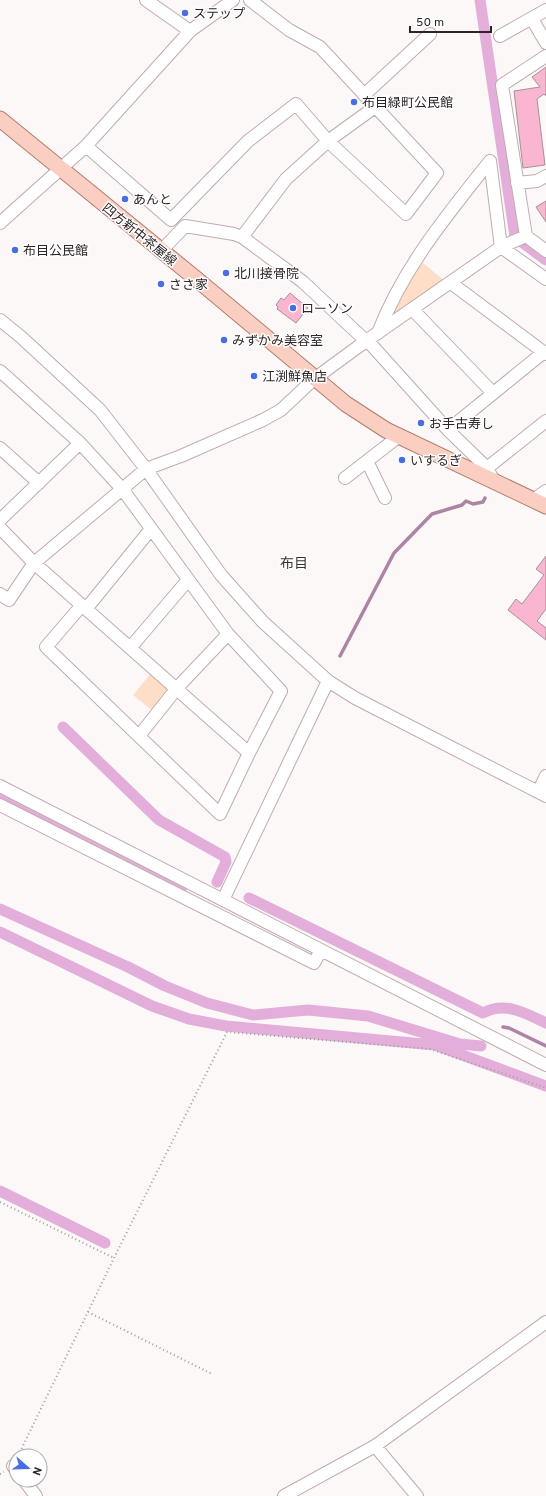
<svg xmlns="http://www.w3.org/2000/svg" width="546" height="1496" viewBox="0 0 546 1496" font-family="Overpass,'Noto Sans JP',sans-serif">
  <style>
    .green { fill: #fedec6 }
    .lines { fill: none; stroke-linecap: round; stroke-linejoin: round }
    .stream { stroke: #ad85a4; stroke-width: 3.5 }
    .canal { stroke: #e4aedb; stroke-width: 11 }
    .building { fill: #fab5d0; stroke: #a49198 }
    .minor-casing { stroke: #c0acac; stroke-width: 14 }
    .major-casing { stroke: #b07d70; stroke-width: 17 }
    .path { stroke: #a19b9b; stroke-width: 2; stroke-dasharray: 1 3; stroke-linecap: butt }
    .minor { stroke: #fff; stroke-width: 12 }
    .major { stroke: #facec1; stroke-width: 15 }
    .poi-dot { fill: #4a6ee1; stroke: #fff; stroke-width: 1.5 }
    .labels { text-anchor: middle; stroke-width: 3; stroke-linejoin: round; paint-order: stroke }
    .poi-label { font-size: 13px; fill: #2d2525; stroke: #fff; text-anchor: start }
    .street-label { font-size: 13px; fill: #2d2525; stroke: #fff }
    .neighbourhood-label { font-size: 14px; fill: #3e2e2f; stroke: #fff }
  </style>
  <rect width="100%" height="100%" fill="#fcf8f8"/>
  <path class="green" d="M 423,263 L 446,282 L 383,326 L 392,305 Z
    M 152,672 L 171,689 L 153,711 L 133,695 Z"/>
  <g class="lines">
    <path class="stream" d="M 340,656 L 394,553 L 432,514 L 462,505 L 466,501 L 473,504 L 483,502 L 485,498
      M 503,1027 L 509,1028 L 546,1046"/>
    <path class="canal" d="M 480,0 L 515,237 L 546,260
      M 63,727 L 159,820 L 225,857 L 226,862 L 217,882
      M 0,798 L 181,890
      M 249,898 L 483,1013 C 505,1001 525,1013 546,1023
      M 0,909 L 128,967 L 165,986 L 207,1003 L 253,1015 L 308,1010 L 368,1016 L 460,1044 L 481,1046
      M 0,932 L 152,1006 L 189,1019 L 226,1026 L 435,1045 L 546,1086
      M 0,1191 L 105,1243"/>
  </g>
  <path class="building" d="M 546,67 L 546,96 L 544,94 L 537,99 L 545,165 L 523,168 L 514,91 L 540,87 L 532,77 Z
    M 546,201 L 546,222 L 536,207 Z
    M 290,293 L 308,308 L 296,323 L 277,309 L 278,307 L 276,305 L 281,298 L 284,300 Z
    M 546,556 L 546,609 L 537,621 L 546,628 L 546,640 L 508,610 L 516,599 L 522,604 L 544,575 L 536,569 Z"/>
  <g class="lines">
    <g class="minor-casing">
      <path id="minor" d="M 146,0 L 190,31
        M 532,19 L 546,43
        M 500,36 L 546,10
        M 546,56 L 502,85 L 526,236 L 546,251
        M 364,95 L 430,34
        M 86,146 L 171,220 L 248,141 L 296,104 L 328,141 L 406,214 L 437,173 L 320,47 L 289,30 L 250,0
        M 517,183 L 537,181 L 546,176
        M 0,223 L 86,146 L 190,31 L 233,0
        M 242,237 L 286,179 L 328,141 L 375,107
        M 161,251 L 185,226 L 234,234 L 242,237 L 303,282 L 366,341
        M 451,283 L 546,354
        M 413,310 L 493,393
        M 0,320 L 21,337 L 100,410 L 146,469 L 221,575 L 263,622 L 328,681 L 355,698 L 546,796
        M 378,333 C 403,268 447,215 490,161 L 501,247 L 546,279
        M 367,340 L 448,430 L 487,468 L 495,483
        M 0,371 L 80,443 L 123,490 L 228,634 L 281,691 L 249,753 L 34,563 L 0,528
        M 448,430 L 544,352
        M 0,448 L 39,483
        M 367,461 L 385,498
        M 487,468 L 546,421
        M 345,478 L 398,437
        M 533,500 L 546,491
        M 0,520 L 80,443
        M 0,594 L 9,600 L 34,563 L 146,469 L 181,456 L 263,420 L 281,410 L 314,379 L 366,341 L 501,247 L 526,236
        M 82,605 L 46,647 L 220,814 L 249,753
        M 86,609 L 151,529
        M 130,648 L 188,580
        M 139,736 L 177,688 L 228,634
        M 0,786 L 546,1065
        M 538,792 L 546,776
        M 0,805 L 314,963 L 321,950
        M 223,900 L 328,681
        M 375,1446 L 417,1496
        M 13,1466 L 16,1470
        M 24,1480 L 36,1496
        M 284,1496 L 375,1446 L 546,1322"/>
    </g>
    <g class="major-casing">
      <path id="major" d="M 0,119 L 200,282 L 346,404 L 386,430 L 546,506"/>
    </g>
    <path class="path" d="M 0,1202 L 114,1258
      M 88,1312 L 212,1374
      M 18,1456 L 114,1258 L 227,1032 L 430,1049 L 546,1088
      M 0,1474 L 4,1472"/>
    <use href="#minor" class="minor"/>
    <use href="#major" class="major"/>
  </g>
  <g class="poi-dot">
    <circle cx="185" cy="13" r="4"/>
    <circle cx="354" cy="102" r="4"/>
    <circle cx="125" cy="199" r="4"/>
    <circle cx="15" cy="250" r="4"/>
    <circle cx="226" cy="273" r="4"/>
    <circle cx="161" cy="284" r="4"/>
    <circle cx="293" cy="308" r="4"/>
    <circle cx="224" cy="340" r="4"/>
    <circle cx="254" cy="376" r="4"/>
    <circle cx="421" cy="423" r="4"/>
    <circle cx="402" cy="460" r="4"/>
  </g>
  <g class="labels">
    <g class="poi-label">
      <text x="193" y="18">ステップ</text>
      <text x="362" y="107">布目緑町公民館</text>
      <text x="133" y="204">あんと</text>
      <text x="23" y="255">布目公民館</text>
      <text x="234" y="278">北川接骨院</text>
      <text x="169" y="289">ささ家</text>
      <text x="301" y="313">ローソン</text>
      <text x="232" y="345">みずかみ美容室</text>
      <text x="262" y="381">江渕鮮魚店</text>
      <text x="429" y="428">お手古寿し</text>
      <text x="410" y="465">いするぎ</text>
    </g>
    <g class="street-label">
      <text transform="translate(140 234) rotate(39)" y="5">四方新中茶屋線</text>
    </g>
    <g class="neighbourhood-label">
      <text x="294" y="568">布目</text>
    </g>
  </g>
  <g transform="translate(28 1468) rotate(110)"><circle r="19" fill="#ffffff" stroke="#aba8a8"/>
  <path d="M0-3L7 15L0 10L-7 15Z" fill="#4a6ee1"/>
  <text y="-6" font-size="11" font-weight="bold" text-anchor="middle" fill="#2d2525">N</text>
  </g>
  <path d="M410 26v6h81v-6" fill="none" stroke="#2d2525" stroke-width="2"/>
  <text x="416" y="26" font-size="12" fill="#2d2525" stroke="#ffffff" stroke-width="3" paint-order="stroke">50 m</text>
</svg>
